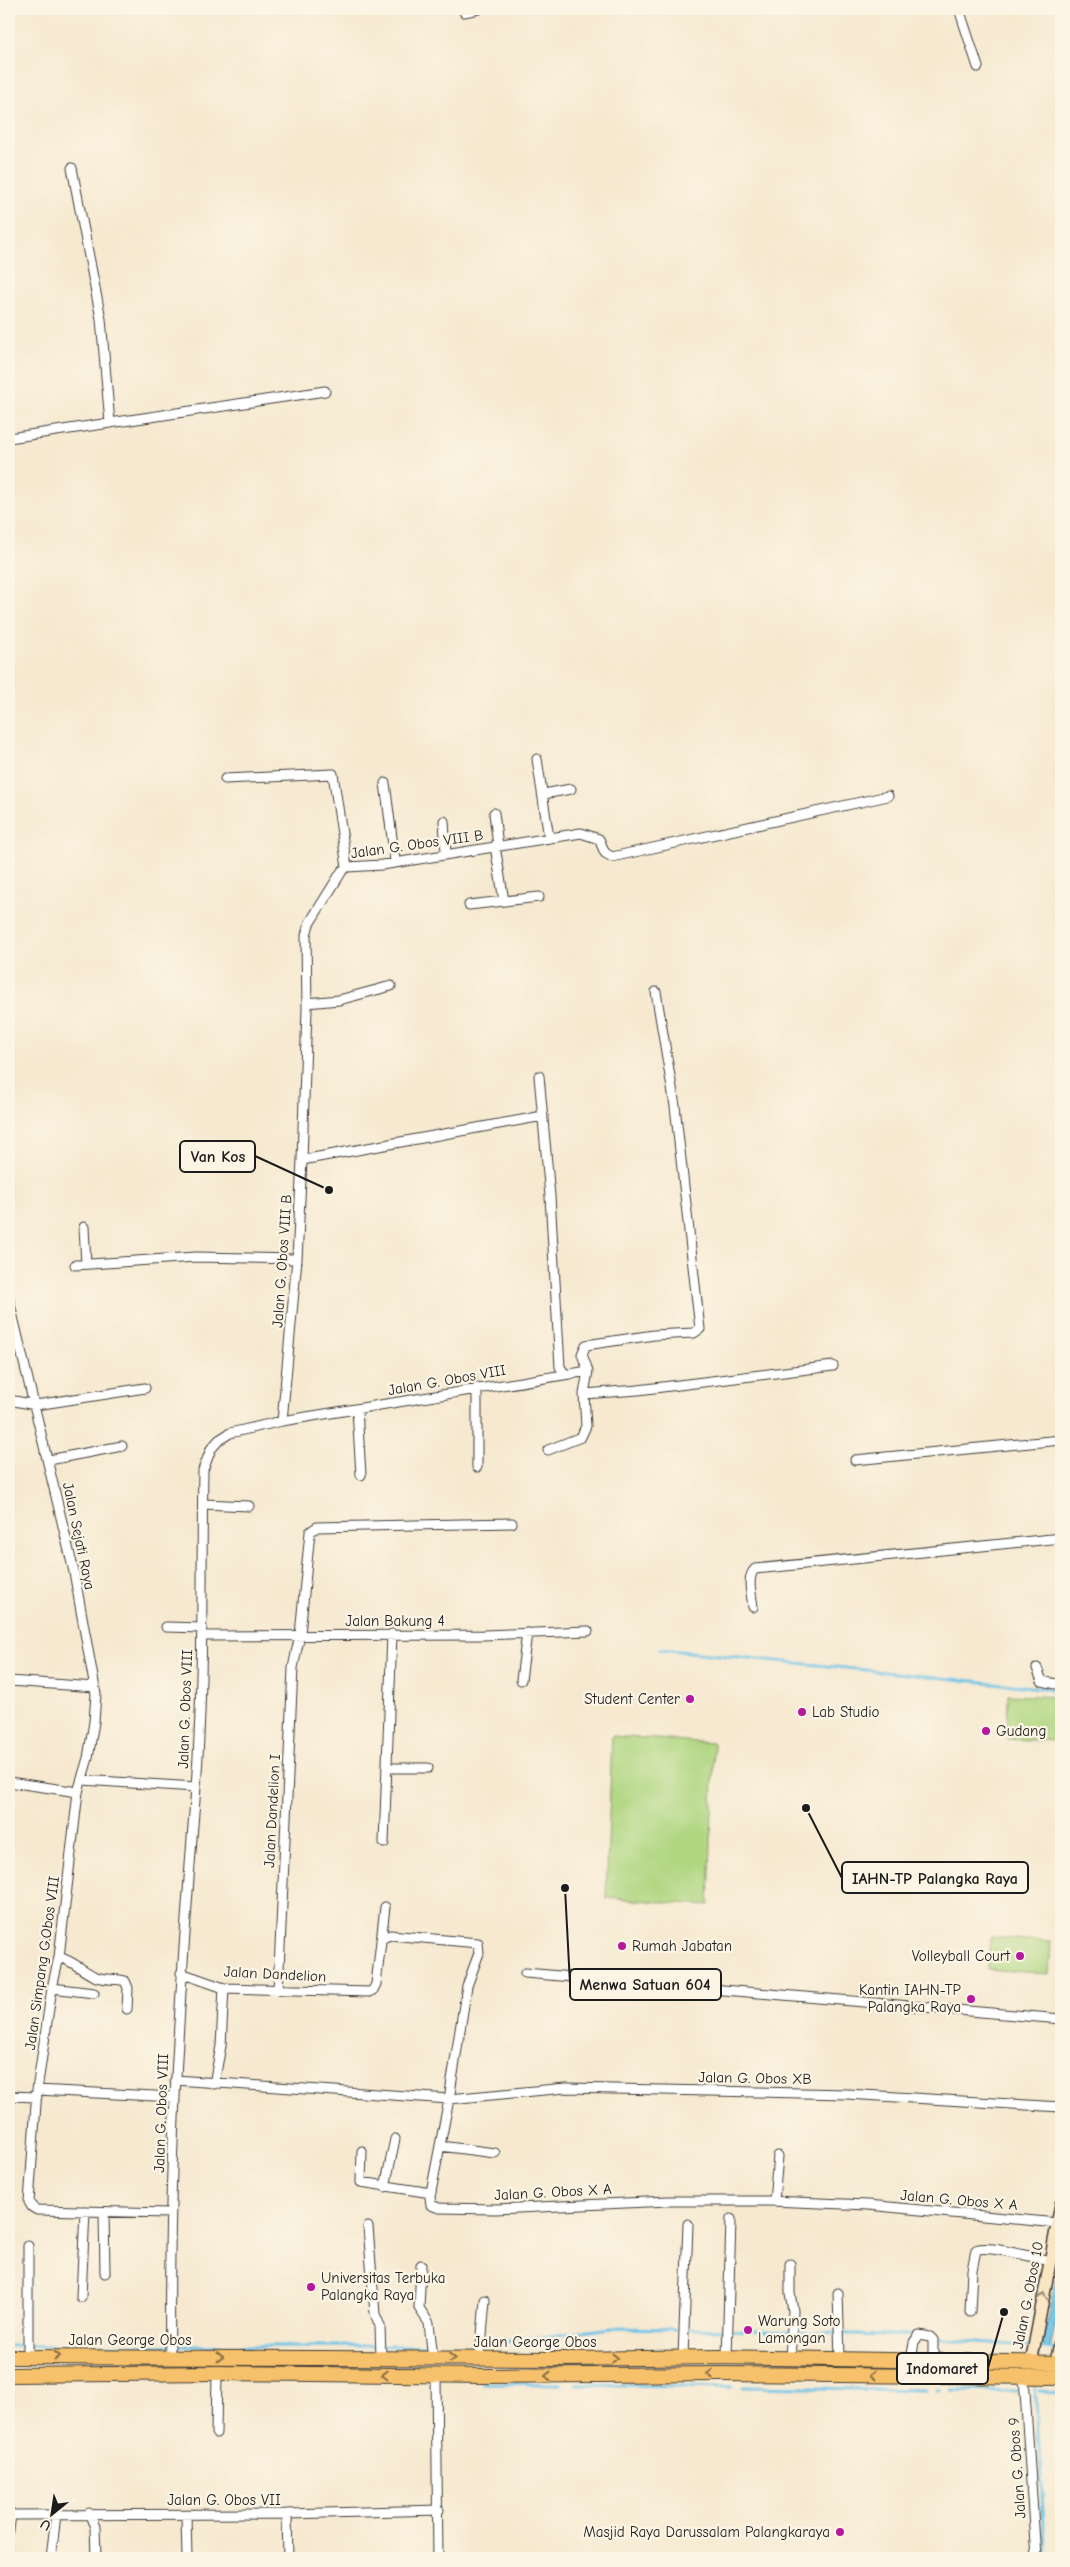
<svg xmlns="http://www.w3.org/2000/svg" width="1070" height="2567" viewBox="0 0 1070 2567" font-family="'Comic Neue',sans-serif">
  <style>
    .green { fill: #afd680; stroke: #66794e }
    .water { fill: #6ac2e7; stroke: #436f82 }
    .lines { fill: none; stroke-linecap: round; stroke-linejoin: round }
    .stream { stroke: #6ac2e7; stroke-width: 3 }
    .street-casing { stroke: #3d3b37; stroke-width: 11 }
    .secondary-casing { stroke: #3d3b37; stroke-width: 14 }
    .primary-casing { stroke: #3d3b37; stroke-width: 16 }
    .street { stroke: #fff; stroke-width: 9 }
    .secondary { stroke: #fbe6c4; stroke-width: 11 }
    .primary { stroke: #f6c16b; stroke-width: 14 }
    .oneway { stroke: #978b78 }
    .oneway2 { stroke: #896e44 }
    .poi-dot { fill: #b5179e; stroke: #fcf5e5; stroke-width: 2 }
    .labels { text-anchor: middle; stroke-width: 4.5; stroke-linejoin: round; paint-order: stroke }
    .street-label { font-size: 15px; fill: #1c1c1c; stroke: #fcf5e5 }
    .poi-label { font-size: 15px; fill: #1c1c1c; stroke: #fcf5e5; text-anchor: start }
    .leader { fill: none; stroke: #1c1c1c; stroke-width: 2 }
    .callout-dot { fill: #1c1c1c; stroke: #fcf5e5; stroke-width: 2 }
    .callout { fill: #fcf5e5; stroke: #1c1c1c; stroke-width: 2 }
    .callout-label { font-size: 16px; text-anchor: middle; font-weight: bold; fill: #1c1c1c }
  </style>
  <rect width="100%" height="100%" fill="#fcf5e5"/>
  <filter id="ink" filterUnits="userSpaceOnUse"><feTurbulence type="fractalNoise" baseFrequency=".02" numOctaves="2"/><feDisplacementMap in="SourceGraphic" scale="10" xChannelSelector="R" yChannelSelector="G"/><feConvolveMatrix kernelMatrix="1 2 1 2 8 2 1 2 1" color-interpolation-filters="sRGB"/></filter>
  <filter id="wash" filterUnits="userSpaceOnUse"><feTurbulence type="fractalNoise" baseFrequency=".0096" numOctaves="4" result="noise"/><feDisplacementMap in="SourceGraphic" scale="20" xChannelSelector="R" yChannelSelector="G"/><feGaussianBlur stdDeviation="1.12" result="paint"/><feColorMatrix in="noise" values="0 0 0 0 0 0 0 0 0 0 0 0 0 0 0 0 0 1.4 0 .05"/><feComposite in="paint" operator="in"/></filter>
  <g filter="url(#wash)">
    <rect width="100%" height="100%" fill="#f6e9d0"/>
    <path class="green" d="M 1008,1695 L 1061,1697 L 1061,1741 L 1007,1739 Z
      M 612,1736 L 714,1743 L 709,1905 L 606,1898 Z
      M 990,1937 L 1051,1942 L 1049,1974 L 988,1969 Z"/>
    <path class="water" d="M 1061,2258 L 1061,2299 L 1050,2349 L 1042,2348 Z"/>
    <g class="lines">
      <path class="stream" d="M 660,1649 L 1061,1690
        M 691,2329 L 917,2336
        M 933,2338 L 1057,2349
        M 9,2346 L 424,2346
        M 440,2346 L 473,2346 L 612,2328 L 676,2329
        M 483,2383 L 560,2384
        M 576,2384 L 732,2387
        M 1035,2386 L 1046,2558
        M 743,2387 L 926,2390
        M 937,2390 L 940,2390
        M 951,2390 L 1017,2391
        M 1040,2391 L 1061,2392"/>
    </g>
  </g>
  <g filter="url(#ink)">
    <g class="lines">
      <g class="street-casing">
        <path id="street" d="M 464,9 L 464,12 L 479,9
          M 959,9 L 978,67
          M 72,168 L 101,319 L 110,423
          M 9,438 L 325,391
          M 537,759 L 549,838
          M 225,779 L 333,774 L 347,867
          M 385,783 L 395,861
          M 544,794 L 571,789
          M 494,813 L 498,846
          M 444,821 L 446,854
          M 495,846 L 504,901
          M 469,905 L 539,897
          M 307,1003 L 339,1000 L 391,986
          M 539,1076 L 550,1196 L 560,1367 L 565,1374
          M 302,1160 L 543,1116
          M 84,1227 L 86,1264
          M 75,1265 L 196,1257 L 297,1259
          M 9,1300 L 74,1572 L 96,1694 L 94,1722 L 88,1758 L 78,1792 L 59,1957 L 52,1988 L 37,2090 L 29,2202 L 32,2207 L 37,2210 L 170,2213
          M 584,1394 L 638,1390 L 833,1366
          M 9,1400 L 36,1405 L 145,1388
          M 357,1409 L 361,1475
          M 282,1421 L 297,1259 L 302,1160 L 307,1009 L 306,935 L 309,924 L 342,871 L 347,867 L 382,865 L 581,833 L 599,839 L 605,853 L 612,857 L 888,796
          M 548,1450 L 581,1437 L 586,1426 L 584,1394 L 588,1371 L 582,1354 L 586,1345 L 654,1335 L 694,1333 L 700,1329 L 675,1106 L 656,992
          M 49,1460 L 122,1446
          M 855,1460 L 1061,1440
          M 477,1467 L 477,1388
          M 203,1504 L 249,1506
          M 753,1607 C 752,1596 746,1577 755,1569 L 1061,1538
          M 166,1627 L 202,1628
          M 202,1636 L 483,1635 L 588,1631
          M 1037,1668 L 1042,1681 L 1061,1685
          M 521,1680 L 527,1633
          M 9,1681 L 95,1687
          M 388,1768 L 428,1768
          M 82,1780 L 196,1787
          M 9,1782 L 78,1792
          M 384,1843 L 392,1634
          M 381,1939 L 390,1935 L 478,1943 L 479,1953 L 467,1986 L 449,2099 L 566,2088 L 847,2094 L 1061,2107
          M 59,1957 C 73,1961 81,1970 94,1976 C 105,1981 114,1978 125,1981 L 128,1988 L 127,2009
          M 181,1973 L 224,1988 L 369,1992 L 373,1990 L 376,1984 L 385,1907
          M 525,1973 L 1061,2019
          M 52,1988 L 94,1993
          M 278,1990 L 293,1668 L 300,1634 L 310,1532 L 317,1527 L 512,1523
          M 175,2080 L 449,2099 L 430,2197 L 431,2205 L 439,2208 L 496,2209 L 668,2201 L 771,2201 L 868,2205 L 1057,2223
          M 214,2084 L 221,2046 L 224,1988
          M 37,2090 L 174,2097
          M 9,2096 L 37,2097
          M 440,2146 L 495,2153
          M 362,2151 L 361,2182 L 431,2193
          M 385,2187 L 395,2139
          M 774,2201 L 778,2156
          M 104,2212 L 105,2273
          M 368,2227 L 375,2314 L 380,2326 L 381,2358
          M 421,2265 L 419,2308 L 429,2323 L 433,2358
          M 838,2293 L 840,2358
          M 81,2297 L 85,2211
          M 970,2312 L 972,2270 L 976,2250 C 987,2244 1035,2258 1050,2261
          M 28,2357 L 28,2246
          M 683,2357 L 688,2224
          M 727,2357 L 731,2219
          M 170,2358 C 167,2167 181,1977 196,1787 C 204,1682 201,1575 203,1470 L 211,1449 L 219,1440 L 230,1433 L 282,1421 L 588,1371
          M 480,2358 L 485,2300
          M 790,2358 L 793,2311 L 790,2293 L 790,2264
          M 911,2361 L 914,2342 L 919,2335 L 930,2337 L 933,2340 L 933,2361
          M 436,2376 L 438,2558
          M 1024,2377 L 1036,2558
          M 216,2433 L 217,2373
          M 89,2513 L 95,2527 L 96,2558
          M 287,2514 L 288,2558
          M 9,2515 L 287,2514 L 439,2510
          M 186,2515 L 187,2558
          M 9,2530 L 11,2515
          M 51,2558 L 56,2514"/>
      </g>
      <g class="secondary-casing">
        <path id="secondary" d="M 1031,2363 L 1061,2204
          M 1056,2363 L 1061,2337"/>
      </g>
      <g class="primary-casing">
        <path id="primary" d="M 9,2357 L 568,2359 L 719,2357 L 1061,2363
          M 9,2375 L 217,2373 L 485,2376 L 720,2374 L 1061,2377"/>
      </g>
      <use href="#street" class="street"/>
      <use href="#secondary" class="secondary"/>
      <use href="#primary" class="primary"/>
    </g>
    <defs><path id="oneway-chevron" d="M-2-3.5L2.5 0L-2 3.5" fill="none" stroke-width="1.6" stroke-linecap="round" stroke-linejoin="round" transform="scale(1.25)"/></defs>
    <use class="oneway" href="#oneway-chevron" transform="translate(1043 2296) rotate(-80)"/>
    <g class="oneway2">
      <use href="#oneway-chevron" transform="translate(57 2356)"/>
      <use href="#oneway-chevron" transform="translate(220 2357)"/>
      <use href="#oneway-chevron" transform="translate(452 2358)"/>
      <use href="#oneway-chevron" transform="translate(615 2358)"/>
      <use href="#oneway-chevron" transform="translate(710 2374) rotate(179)"/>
      <use href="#oneway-chevron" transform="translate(385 2375) rotate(-179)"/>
      <use href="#oneway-chevron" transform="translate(873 2375) rotate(-180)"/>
      <use href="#oneway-chevron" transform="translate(548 2376) rotate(180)"/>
    </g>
  </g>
  <g class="poi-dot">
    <circle cx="690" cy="1699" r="5"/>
    <circle cx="802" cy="1712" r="5"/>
    <circle cx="986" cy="1731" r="5"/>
    <circle cx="622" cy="1946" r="5"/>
    <circle cx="1020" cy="1956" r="5"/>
    <circle cx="971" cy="1999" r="5"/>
    <circle cx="311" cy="2287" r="5"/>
    <circle cx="748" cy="2330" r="5"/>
    <circle cx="840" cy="2532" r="5"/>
  </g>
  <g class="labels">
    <g class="street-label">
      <text transform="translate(417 844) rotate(-8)" y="5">Jalan G. Obos VIII B</text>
      <text transform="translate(282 1261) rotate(-86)" y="5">Jalan G. Obos VIII B</text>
      <text transform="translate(447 1380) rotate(-10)" y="5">Jalan G. Obos VIII</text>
      <text transform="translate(79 1536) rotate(78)" y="5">Jalan Sejati Raya</text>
      <text x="395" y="1626">Jalan Bakung 4</text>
      <text transform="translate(185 1709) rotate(-88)" y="5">Jalan G. Obos VIII</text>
      <text transform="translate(272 1811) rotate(-87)" y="5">Jalan Dandelion I</text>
      <text transform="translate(42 1963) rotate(-82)" y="5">Jalan Simpang G.Obos VIII</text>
      <text transform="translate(275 1974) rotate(3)" y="5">Jalan Dandelion</text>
      <text transform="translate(755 2078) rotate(1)" y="5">Jalan G. Obos XB</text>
      <text transform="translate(161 2113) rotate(-88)" y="5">Jalan G. Obos VIII</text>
      <text transform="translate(553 2192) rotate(-3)" y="5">Jalan G. Obos X A</text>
      <text transform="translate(959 2200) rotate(5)" y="5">Jalan G. Obos X A</text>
      <text transform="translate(1028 2295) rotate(-79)" y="5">Jalan G. Obos 10</text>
      <text x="130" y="2345">Jalan George Obos</text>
      <text x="535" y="2347">Jalan George Obos</text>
      <text transform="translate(1017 2468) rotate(-94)" y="5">Jalan G. Obos 9</text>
      <text x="224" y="2505">Jalan G. Obos VII</text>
    </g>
    <g class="poi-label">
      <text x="680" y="1704" text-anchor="end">Student Center</text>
      <text x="812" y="1717">Lab Studio</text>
      <text x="996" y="1736">Gudang</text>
      <text x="632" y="1951">Rumah Jabatan</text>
      <text x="1010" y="1961" text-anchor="end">Volleyball Court</text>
      <text x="961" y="1995" text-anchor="end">Kantin IAHN-TP<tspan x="961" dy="17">Palangka Raya</tspan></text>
      <text x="321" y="2283">Universitas Terbuka<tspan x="321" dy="17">Palangka Raya</tspan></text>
      <text x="758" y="2326">Warung Soto<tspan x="758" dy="17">Lamongan</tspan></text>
      <text x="830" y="2537" text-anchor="end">Masjid Raya Darussalam Palangkaraya</text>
    </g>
  </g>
  <path class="leader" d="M329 1190L255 1156M806 1808L842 1878M565 1888L570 1984M1004 2312L988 2368"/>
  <g class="callout-dot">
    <circle cx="329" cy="1190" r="5"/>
    <circle cx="806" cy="1808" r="5"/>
    <circle cx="565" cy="1888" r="5"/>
    <circle cx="1004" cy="2312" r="5"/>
  </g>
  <g class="callout">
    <rect x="180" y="1141" width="75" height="31" rx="5"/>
    <rect x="842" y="1862" width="186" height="31" rx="5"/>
    <rect x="570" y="1969" width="151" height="31" rx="5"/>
    <rect x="897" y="2353" width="91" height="31" rx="5"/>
  </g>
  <g class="callout-label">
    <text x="218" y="1162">Van Kos</text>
    <text x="935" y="1884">IAHN-TP Palangka Raya</text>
    <text x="645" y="1990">Menwa Satuan 604</text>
    <text x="942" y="2374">Indomaret</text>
  </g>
  <rect width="1070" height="2567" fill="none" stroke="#fcf5e5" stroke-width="30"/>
  <g transform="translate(52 2514) rotate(210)" stroke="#fcf5e5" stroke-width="4" paint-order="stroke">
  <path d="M0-4L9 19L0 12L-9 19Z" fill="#1c1c1c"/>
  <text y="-8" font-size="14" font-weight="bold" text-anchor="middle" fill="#1c1c1c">U</text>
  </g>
</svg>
